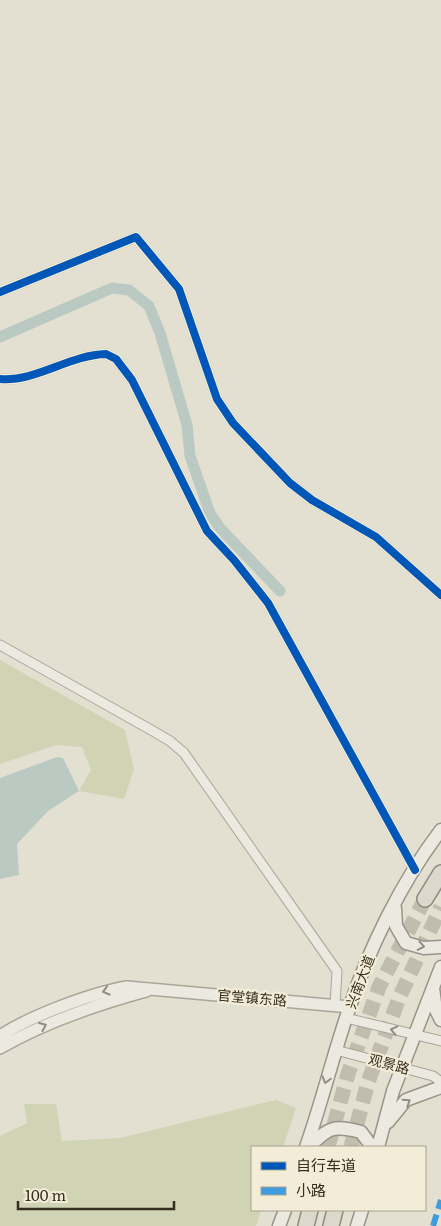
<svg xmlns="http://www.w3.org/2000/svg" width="441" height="1226" viewBox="0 0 441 1226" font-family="Literata,'Noto Sans SC',serif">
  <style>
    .green { fill: #d0d3b4 }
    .water { fill: #bac9c2 }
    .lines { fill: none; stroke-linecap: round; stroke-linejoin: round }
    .canal { stroke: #bac9c2; stroke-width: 11 }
    .trunk-tunnel { stroke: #c1bcae; stroke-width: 15; stroke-dasharray: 15 8; stroke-linecap: butt }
    .minor-casing { stroke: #a9a599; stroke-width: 11 }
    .tertiary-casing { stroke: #a9a599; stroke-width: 14 }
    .secondary-casing { stroke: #999489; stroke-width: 15 }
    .trunk-casing { stroke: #8e8a80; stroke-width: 18 }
    .minor { stroke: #ece9e1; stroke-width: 9 }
    .tertiary { stroke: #ece9e1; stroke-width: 11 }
    .secondary { stroke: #ece9e1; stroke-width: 12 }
    .trunk { stroke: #dcd8cb; stroke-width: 15 }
    .quiet { stroke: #3e9de0; stroke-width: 6; stroke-dasharray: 12 6; stroke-linecap: butt }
    .cycleway-casing { stroke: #f3edd8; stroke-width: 11 }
    .cycleway { stroke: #0057b8; stroke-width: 8 }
    .oneway { stroke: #928c81 }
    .labels { text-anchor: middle; stroke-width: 4.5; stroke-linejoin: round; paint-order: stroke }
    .street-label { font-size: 14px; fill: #372e21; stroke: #f3edd8 }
  </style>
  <rect width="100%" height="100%" fill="#e3e0d1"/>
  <path class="green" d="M 0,660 L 125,730 L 134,769 L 124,799 L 79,791 L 91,770 L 82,747 L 56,745 L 0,764 Z
    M 276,1100 L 296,1108 L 283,1147 L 252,1147 L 252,1210 L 261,1210 L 256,1226 L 0,1226 L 0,1136 L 27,1123 L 24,1104 L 56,1104 L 62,1141 L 120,1138 Z"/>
  <path class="water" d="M 57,757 L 63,758 L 79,791 L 48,811 L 17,844 L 19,875 L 0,879 L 0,778 Z"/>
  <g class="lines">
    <path class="canal" d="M 0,337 L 112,288 L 129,290 L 149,306 L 160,333 L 187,425 L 190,456 L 210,513 L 220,528 L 280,591"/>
    <path class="trunk-tunnel" d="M 328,1147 L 348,1074 L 379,987 L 425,899
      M 351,1147 L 368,1082 L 399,998 L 441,907"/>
    <g class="minor-casing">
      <path id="minor" d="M 0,292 L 136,237 L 179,289 L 217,399 L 233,423 L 290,483 L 312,500 L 376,537 L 441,595
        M 0,379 C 36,382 69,355 106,354 L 116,359 L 132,380 L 207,531 L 234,560 L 268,603 L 415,870
        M 0,645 L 153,731 L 170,741 L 184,753 L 337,971 L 335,1005
        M 346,1018 L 441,1041
        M 336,1050 L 433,1076 L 441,1082"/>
    </g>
    <g class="tertiary-casing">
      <path id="tertiary" d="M 0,1036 C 30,1016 92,993 127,987 L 350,1007
        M 0,1048 C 45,1022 95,1005 146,991"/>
    </g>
    <g class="secondary-casing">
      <path id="secondary" d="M 395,908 L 396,926 L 406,943 L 424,948 L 441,947
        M 433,988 L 436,1010 L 441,1020
        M 388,1122 L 406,1100 L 441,1087
        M 306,1147 C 322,1102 333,1055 349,1009 C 369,948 402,881 441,830
        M 309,1147 C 329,1127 333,1125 361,1132 L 372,1147
        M 378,1147 L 393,1091 L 441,967
        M 279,1226 L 285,1210
        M 357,1226 L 362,1210"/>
    </g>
    <g class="trunk-casing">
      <path id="trunk" d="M 425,899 L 441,873
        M 306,1226 L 310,1210
        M 331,1226 L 335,1210"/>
    </g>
    <use href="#minor" class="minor"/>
    <use href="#tertiary" class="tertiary"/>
    <use href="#secondary" class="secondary"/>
    <use href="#trunk" class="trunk"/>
    <path class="quiet" d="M 433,1226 L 441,1200"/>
    <g class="cycleway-casing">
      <path id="cycleway" d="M 0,292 L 136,237 L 179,289 L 217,399 L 233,423 L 290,483 L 312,500 L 376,537 L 441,595
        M 0,379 C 36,382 69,355 106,354 L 116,359 L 132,380 L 207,531 L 234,560 L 268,603 L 415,870"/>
    </g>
    <use href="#cycleway" class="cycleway"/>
  </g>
  <defs><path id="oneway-chevron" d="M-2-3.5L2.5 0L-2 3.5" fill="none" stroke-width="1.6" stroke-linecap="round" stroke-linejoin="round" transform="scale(1.25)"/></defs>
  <g class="oneway">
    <use href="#oneway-chevron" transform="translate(421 946) rotate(11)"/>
    <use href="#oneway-chevron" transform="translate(106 991) rotate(164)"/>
    <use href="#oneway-chevron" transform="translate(43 1026) rotate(-23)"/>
    <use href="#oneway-chevron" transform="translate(394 1030) rotate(-167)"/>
    <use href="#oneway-chevron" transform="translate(326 1080) rotate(106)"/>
    <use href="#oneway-chevron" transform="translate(407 1102) rotate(-33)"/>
  </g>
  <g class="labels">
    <g class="street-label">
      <text transform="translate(360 982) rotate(-69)" y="5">兴南大道</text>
      <text transform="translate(252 998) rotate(5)" y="5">官堂镇东路</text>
      <text transform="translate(389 1064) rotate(15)" y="5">观景路</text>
    </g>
  </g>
  <rect x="251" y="1146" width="175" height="65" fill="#f3edd8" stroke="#a8a18f"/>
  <rect x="261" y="1162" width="25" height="8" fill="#0057b8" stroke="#a8a18f"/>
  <text x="296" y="1171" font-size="15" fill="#372e21">自行车道</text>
  <rect x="261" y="1187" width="25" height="8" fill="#3e9de0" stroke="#a8a18f"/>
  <text x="296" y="1196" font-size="15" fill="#372e21">小路</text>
  <path d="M18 1201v8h156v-8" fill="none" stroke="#372e21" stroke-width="2.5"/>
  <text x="25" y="1201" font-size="15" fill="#372e21" stroke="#f3edd8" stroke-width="4" paint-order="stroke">100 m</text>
</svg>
